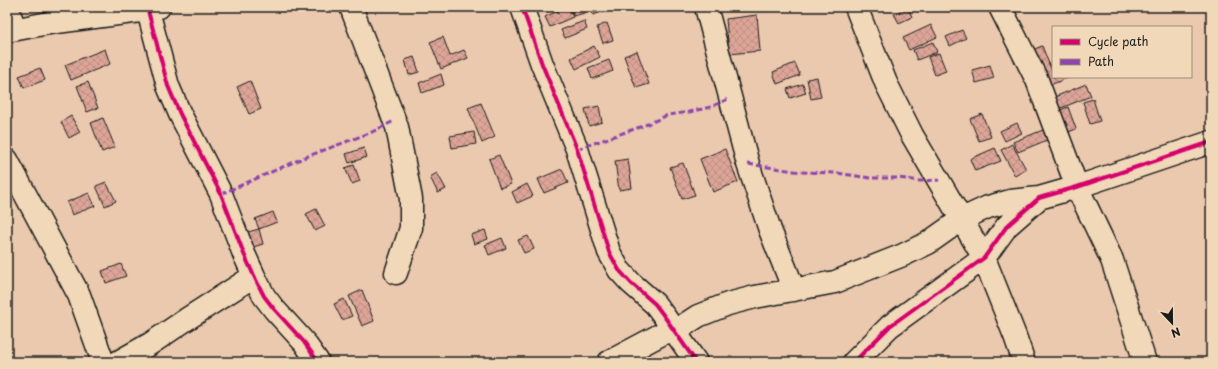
<svg xmlns="http://www.w3.org/2000/svg" width="1218" height="369" viewBox="0 0 1218 369" font-family="'Playpen Sans',sans-serif">
  <style>
    .building { fill: url(#building-cross-hatch); stroke: #1c1c1c }
    .lines { fill: none; stroke-linecap: round; stroke-linejoin: round }
    .minor-casing { stroke: #1c1c1c; stroke-width: 25 }
    .minor { stroke: #f0d8b8; stroke-width: 22 }
    .quiet { stroke: #8e44ad; stroke-width: 3; stroke-dasharray: 6 3; stroke-linecap: butt }
    .cycleway-casing { stroke: #f0d8b8; stroke-width: 6 }
    .cycleway { stroke: #d6006c; stroke-width: 4 }
  </style>
  <defs>
    <pattern id="building-cross-hatch" width="8" height="8" patternUnits="userSpaceOnUse"><rect width="8" height="8" fill="#dda598"/><path d="M0 0l8 8M0 8l8-8" fill="none" stroke="#bd8d82"/></pattern>
  </defs>
  <rect width="100%" height="100%" fill="#eac9ae"/>
  <filter id="ink" filterUnits="userSpaceOnUse"><feTurbulence type="fractalNoise" baseFrequency=".025" numOctaves="2"/><feDisplacementMap in="SourceGraphic" scale="8" xChannelSelector="R" yChannelSelector="G"/><feConvolveMatrix kernelMatrix="1 2 1 2 8 2 1 2 1" color-interpolation-filters="sRGB"/></filter>
  <g filter="url(#ink)">
    <path class="building" d="M 566,7 L 568,7 L 573,17 L 550,27 L 545,17 Z
      M 571,7 L 583,7 L 585,13 L 573,16 Z
      M 591,7 L 611,7 L 611,9 L 593,15 Z
      M 630,7 L 650,7 L 650,8 L 630,10 Z
      M 761,7 L 776,7 L 762,11 Z
      M 908,7 L 912,17 L 899,23 L 894,14 Z
      M 757,15 L 760,51 L 729,54 L 726,19 Z
      M 584,21 L 587,29 L 565,38 L 561,30 Z
      M 607,23 L 613,40 L 603,43 L 597,27 Z
      M 931,25 L 937,37 L 909,50 L 903,38 Z
      M 962,30 L 966,38 L 950,46 L 946,37 Z
      M 443,37 L 450,56 L 464,50 L 468,58 L 441,69 L 430,42 Z
      M 933,42 L 937,52 L 917,60 L 913,50 Z
      M 594,46 L 600,57 L 576,69 L 571,58 Z
      M 1042,46 L 1051,69 L 1053,68 L 1053,77 L 1070,77 L 1045,87 L 1030,51 Z
      M 105,49 L 110,64 L 71,80 L 65,65 Z
      M 637,51 L 649,84 L 636,88 L 624,56 Z
      M 939,53 L 946,71 L 935,75 L 928,57 Z
      M 414,57 L 419,72 L 409,75 L 405,60 Z
      M 609,60 L 613,71 L 592,79 L 588,68 Z
      M 795,63 L 800,75 L 777,84 L 773,72 Z
      M 990,65 L 994,78 L 976,83 L 972,70 Z
      M 40,68 L 45,80 L 24,88 L 19,76 Z
      M 441,74 L 444,85 L 422,93 L 419,83 Z
      M 817,77 L 821,97 L 811,99 L 807,79 Z
      M 250,81 L 261,109 L 249,114 L 237,87 Z
      M 88,82 L 98,108 L 87,112 L 77,86 Z
      M 803,84 L 806,93 L 790,98 L 787,89 Z
      M 1086,84 L 1091,96 L 1056,110 L 1052,98 Z
      M 1093,99 L 1100,121 L 1090,124 L 1083,102 Z
      M 481,103 L 495,137 L 482,143 L 468,108 Z
      M 599,106 L 602,122 L 589,126 L 585,109 Z
      M 1068,107 L 1076,129 L 1064,134 L 1055,112 Z
      M 982,114 L 991,137 L 979,141 L 970,119 Z
      M 71,116 L 80,132 L 69,138 L 61,122 Z
      M 103,118 L 115,147 L 102,152 L 91,123 Z
      M 1017,123 L 1022,133 L 1005,141 L 1000,131 Z
      M 1043,130 L 1047,140 L 1018,152 L 1013,142 Z
      M 474,132 L 476,144 L 452,148 L 450,136 Z
      M 1012,144 L 1026,169 L 1015,176 L 1001,150 Z
      M 364,148 L 367,157 L 349,163 L 346,154 Z
      M 995,148 L 1001,161 L 975,171 L 970,159 Z
      M 725,149 L 738,182 L 713,192 L 700,159 Z
      M 499,155 L 511,184 L 500,188 L 489,159 Z
      M 628,159 L 632,188 L 619,190 L 615,161 Z
      M 683,163 L 695,195 L 682,199 L 670,167 Z
      M 354,165 L 360,181 L 352,184 L 345,168 Z
      M 562,169 L 568,183 L 544,193 L 538,179 Z
      M 437,173 L 446,189 L 438,193 L 430,177 Z
      M 106,182 L 116,201 L 105,206 L 96,186 Z
      M 527,184 L 533,196 L 517,203 L 512,192 Z
      M 89,193 L 95,206 L 72,215 L 67,202 Z
      M 316,209 L 325,226 L 315,231 L 306,214 Z
      M 273,212 L 277,222 L 259,229 L 255,219 Z
      M 259,229 L 263,244 L 253,247 L 248,232 Z
      M 485,230 L 488,239 L 474,244 L 471,235 Z
      M 528,236 L 534,249 L 524,253 L 518,240 Z
      M 502,238 L 506,248 L 489,255 L 485,245 Z
      M 121,264 L 126,276 L 106,283 L 102,271 Z
      M 362,290 L 374,321 L 362,326 L 349,296 Z
      M 344,299 L 352,316 L 342,320 L 334,304 Z"/>
    <g class="lines">
      <g class="minor-casing">
        <path id="minor" d="M 7,7 L 15,29
          M 147,7 L 168,86 L 180,114 L 221,194 L 244,254 L 254,276 L 264,296 L 274,309 L 304,342 L 318,362
          M 351,7 L 397,127 L 411,199 L 411,228 L 396,273
          M 522,7 L 542,64 L 577,149 L 609,252 L 619,270 L 631,283 L 655,304 L 664,316 L 696,362
          M 706,7 L 748,164 L 770,230 L 794,290
          M 856,7 L 886,83 L 912,135 L 984,258 L 1015,336 L 1024,362
          M 1000,7 L 1037,80 L 1077,187 L 1112,260 L 1145,362
          M 7,31 L 49,23 L 148,10 L 159,7
          M 7,160 L 79,295 L 103,362
          M 675,331 L 698,316 L 728,304 L 755,297 L 835,282 L 903,255 L 928,243 L 962,219 L 988,207 L 1010,201 L 1039,198
          M 118,362 L 150,344 L 187,319 L 254,276
          M 609,362 L 673,328
          M 854,362 L 890,326 L 984,258 L 1007,226 L 1039,198 L 1077,187 L 1211,142"/>
      </g>
      <use href="#minor" class="minor"/>
      <path class="quiet" d="M 577,149 L 643,126 L 668,115 L 689,112 L 711,107 L 730,98
        M 748,164 L 801,172 L 837,173 L 870,178 L 898,178 L 920,181 L 939,180
        M 221,194 L 303,158 L 372,132 L 394,121"/>
      <g class="cycleway-casing">
        <path id="cycleway" d="M 147,7 L 168,86 L 180,114 L 221,194 L 244,254 L 254,276 L 264,296 L 274,309 L 304,342 L 318,362
          M 522,7 L 542,64 L 577,149 L 609,252 L 619,270 L 631,283 L 655,304 L 664,316 L 696,362
          M 854,362 L 890,326 L 984,258 L 1007,226 L 1039,198 L 1077,187 L 1211,142"/>
      </g>
      <use href="#cycleway" class="cycleway"/>
    </g>
  </g>
  <rect width="1218" height="369" fill="none" stroke="#f0d8b8" stroke-width="24"/>
  <rect x="12" y="12" width="1194" height="345" fill="none" stroke="#1c1c1c" stroke-width="1.5" filter="url(#ink)"/>
  <rect x="1052" y="26" width="140" height="52" fill="#f0d8b8" stroke="#9b8d7a"/>
  <rect x="1060" y="39" width="20" height="6" fill="#d6006c" stroke="#9b8d7a"/>
  <text x="1088" y="46" font-size="12" fill="#1c1c1c">Cycle path</text>
  <rect x="1060" y="59" width="20" height="6" fill="#8e44ad" stroke="#9b8d7a"/>
  <text x="1088" y="66" font-size="12" fill="#1c1c1c">Path</text>
  <g transform="translate(1172 323) rotate(158)" stroke="#f0d8b8" stroke-width="3" paint-order="stroke">
  <path d="M0-3L7 15L0 10L-7 15Z" fill="#1c1c1c"/>
  <text y="-6" font-size="11" font-weight="bold" text-anchor="middle" fill="#1c1c1c">N</text>
  </g>
</svg>
